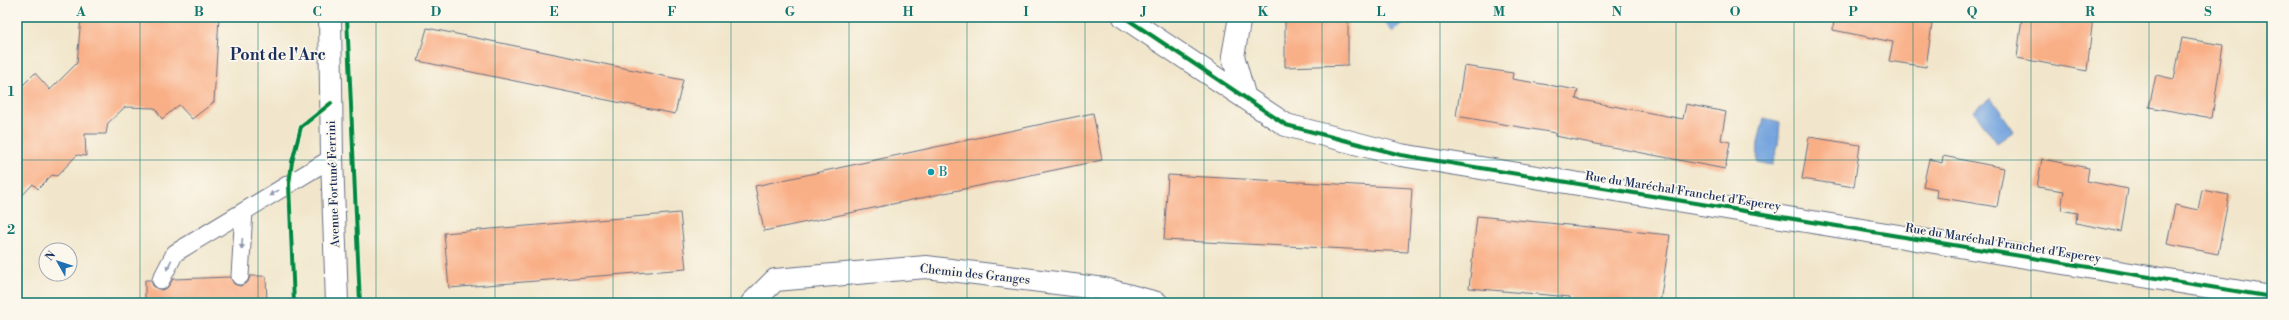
<svg xmlns="http://www.w3.org/2000/svg" width="2289" height="320" viewBox="0 0 2289 320" font-family="'Libre Bodoni',serif">
  <style>
    .water { fill: #75a4de; stroke: #486a9e }
    .building { fill: #f9af86 }
    .lines { fill: none; stroke-linecap: round; stroke-linejoin: round }
    .service-casing { stroke: #666f84; stroke-width: 19 }
    .minor-casing { stroke: #666f84; stroke-width: 24 }
    .secondary-casing { stroke: #666f84; stroke-width: 24 }
    .service { stroke: #fff; stroke-width: 17 }
    .minor { stroke: #fff; stroke-width: 22 }
    .secondary { stroke: #fff; stroke-width: 22 }
    .cycleway-casing { stroke: #fbf7ec; stroke-width: 6 }
    .cycleway { stroke: #00873e; stroke-width: 4 }
    .oneway { fill: #8d97ae }
    .grid { fill: none; stroke: #0f766e; stroke-width: 1; stroke-opacity: 0.55 }
    .culture-dot { fill: #0f9aa8; stroke: #fbf7ec; stroke-width: 1.5 }
    .labels { text-anchor: middle; stroke-width: 3.5; stroke-linejoin: round; paint-order: stroke }
    .culture-label { font-size: 12px; fill: #0d838f; stroke: #fbf7ec; text-anchor: start }
    .street-label { font-size: 12px; fill: #1b2f5e; stroke: #fbf7ec }
    .district-label { font-size: 16px; font-weight: bold; fill: #1b2f5e; stroke: #fbf7ec }
    .neatline { fill: none; stroke: #0f766e; stroke-width: 1.5 }
    .grid-label { font-size: 13px; text-anchor: middle; font-weight: bold; fill: #0f766e }
  </style>
  <rect width="100%" height="100%" fill="#fbf7ec"/>
  <filter id="ink" filterUnits="userSpaceOnUse"><feTurbulence type="fractalNoise" baseFrequency=".025" numOctaves="2"/><feDisplacementMap in="SourceGraphic" scale="8" xChannelSelector="R" yChannelSelector="G"/><feConvolveMatrix kernelMatrix="1 2 1 2 8 2 1 2 1" color-interpolation-filters="sRGB"/></filter>
  <filter id="wash" filterUnits="userSpaceOnUse"><feTurbulence type="fractalNoise" baseFrequency=".012" numOctaves="4" result="noise"/><feDisplacementMap in="SourceGraphic" scale="16" xChannelSelector="R" yChannelSelector="G"/><feGaussianBlur stdDeviation="0.9" result="paint"/><feColorMatrix in="noise" values="0 0 0 0 0 0 0 0 0 0 0 0 0 0 0 0 0 1.4 0 .05"/><feComposite in="paint" operator="in"/></filter>
  <g filter="url(#wash)">
    <rect width="100%" height="100%" fill="#f1e6cb"/>
    <path class="water" d="M 1380,17 L 1404,17 L 1407,21 L 1393,32 Z
      M 1991,98 L 2014,131 L 1997,143 L 1974,111 Z
      M 1764,118 L 1780,122 L 1778,146 L 1772,165 L 1757,162 L 1758,142 Z"/>
    <g id="blocks">
      <path class="building" d="M 81,17 L 219,17 L 214,102 L 192,119 L 179,105 L 162,119 L 155,108 L 125,107 L 108,123 L 106,134 L 85,134 L 86,156 L 77,155 L 57,176 L 52,175 L 38,189 L 33,184 L 17,201 L 17,91 L 35,73 L 50,90 L 77,63 Z
        M 1285,17 L 1348,17 L 1348,65 L 1285,67 Z
        M 1834,17 L 1933,17 L 1926,67 L 1889,61 L 1893,42 L 1833,30 Z
        M 2022,17 L 2093,17 L 2087,71 L 2017,58 Z
        M 427,28 L 683,80 L 675,114 L 418,61 Z
        M 2182,38 L 2223,45 L 2212,118 L 2149,107 L 2156,75 L 2174,79 Z
        M 1464,66 L 1513,73 L 1512,79 L 1578,90 L 1576,99 L 1683,119 L 1686,104 L 1726,112 L 1721,140 L 1730,142 L 1725,169 L 1555,136 L 1555,133 L 1456,116 Z
        M 1093,113 L 1102,160 L 764,231 L 755,186 Z
        M 1809,137 L 1860,145 L 1854,187 L 1802,179 Z
        M 1943,156 L 2004,168 L 1997,207 L 1936,197 L 1937,189 L 1923,186 L 1929,159 L 1942,163 Z
        M 2042,159 L 2089,168 L 2087,181 L 2128,189 L 2121,232 L 2076,223 L 2077,213 L 2061,210 L 2064,191 L 2037,187 Z
        M 1168,175 L 1412,188 L 1408,252 L 1164,240 Z
        M 2202,190 L 2229,195 L 2218,254 L 2167,244 L 2175,205 L 2198,210 Z
        M 680,213 L 686,269 L 449,288 L 444,233 Z
        M 1477,216 L 1670,235 L 1660,303 L 1570,303 L 1570,297 L 1469,288 Z
        M 250,276 L 266,276 L 267,303 L 145,303 L 145,280 L 151,280 L 153,286 L 161,290 L 167,288 L 173,279 L 230,277 L 234,284 L 240,286 L 248,282 Z"/>
    </g>
  </g>
  <g filter="url(#ink)">
    <use href="#blocks" fill-opacity="0" stroke="#666f84" stroke-width="1"/>
    <g class="lines">
      <g class="service-casing">
        <path id="service" d="M 240,276 L 244,211
          M 161,280 L 175,253 L 332,158"/>
      </g>
      <g class="minor-casing">
        <path id="minor" d="M 1124,17 L 1286,125 L 1401,155 L 2272,297
          M 1240,17 L 1233,56 L 1245,98
          M 752,303 L 775,280 L 926,267 L 1105,289 L 1157,303"/>
      </g>
      <g class="secondary-casing">
        <path id="secondary" d="M 330,17 L 332,158 L 337,303"/>
      </g>
      <use href="#service" class="service"/>
      <use href="#minor" class="minor"/>
      <use href="#secondary" class="secondary"/>
      <g class="cycleway-casing">
        <path id="cycleway" d="M 347,17 L 360,303
          M 1124,17 L 1286,125 L 1401,155 L 2272,297
          M 294,303 L 289,184 L 292,162 L 301,127 L 331,103"/>
      </g>
      <use href="#cycleway" class="cycleway"/>
    </g>
    <defs><path id="oneway-solid" d="M-6-.8H1V-3.2L6.5 0L1 3.2V.8H-6Z"/></defs>
    <g class="oneway">
      <use href="#oneway-solid" transform="translate(274 193) rotate(149)"/>
      <use href="#oneway-solid" transform="translate(242 244) rotate(94)"/>
      <use href="#oneway-solid" transform="translate(169 265) rotate(116)"/>
    </g>
  </g>
  <path class="grid" d="M 140,17 L 140,303M 258,17 L 258,303M 376,17 L 376,303M 495,17 L 495,303M 613,17 L 613,303M 731,17 L 731,303M 849,17 L 849,303M 967,17 L 967,303M 1085,17 L 1085,303M 1204,17 L 1204,303M 1322,17 L 1322,303M 1440,17 L 1440,303M 1558,17 L 1558,303M 1676,17 L 1676,303M 1794,17 L 1794,303M 1913,17 L 1913,303M 2031,17 L 2031,303M 2149,17 L 2149,303M 17,160 L 2272,160"/>
  <circle class="culture-dot" cx="931" cy="172" r="4"/>
  <g class="labels">
    <g class="culture-label">
      <text x="939" y="176">B</text>
    </g>
    <g class="street-label">
      <text transform="translate(333 184) rotate(-92)" y="4">Avenue Fortuné Ferrini</text>
      <text transform="translate(1683 191) rotate(9)" y="4">Rue du Maréchal Franchet d'Esperey</text>
      <text transform="translate(2003 243) rotate(9)" y="4">Rue du Maréchal Franchet d'Esperey</text>
      <text transform="translate(975 274) rotate(6)" y="4">Chemin des Granges</text>
    </g>
    <g class="district-label">
      <text x="278" y="60">Pont de l'Arc</text>
    </g>
  </g>
  <rect width="2289" height="320" fill="none" stroke="#fbf7ec" stroke-width="44"/>
  <g transform="translate(58 262) rotate(309)"><circle r="19" fill="#fbf7ec" stroke="#a1a7b3"/>
  <path d="M0-3L7 15L0 10L-7 15Z" fill="#1f6fb2"/>
  <text y="-6" font-size="11" font-weight="bold" text-anchor="middle" fill="#1b2f5e">N</text>
  </g>
  <rect x="22" y="22" width="2245" height="276" class="neatline"/>
  <g class="grid-label">
    <text x="81" y="16">A</text>
    <text x="199" y="16">B</text>
    <text x="317" y="16">C</text>
    <text x="436" y="16">D</text>
    <text x="554" y="16">E</text>
    <text x="672" y="16">F</text>
    <text x="790" y="16">G</text>
    <text x="908" y="16">H</text>
    <text x="1026" y="16">I</text>
    <text x="1144" y="16">J</text>
    <text x="1263" y="16">K</text>
    <text x="1381" y="16">L</text>
    <text x="1499" y="16">M</text>
    <text x="1617" y="16">N</text>
    <text x="1735" y="16">O</text>
    <text x="1853" y="16">P</text>
    <text x="1972" y="16">Q</text>
    <text x="2090" y="16">R</text>
    <text x="2208" y="16">S</text>
    <text x="11" y="96">1</text>
    <text x="11" y="234">2</text>
  </g>
</svg>
